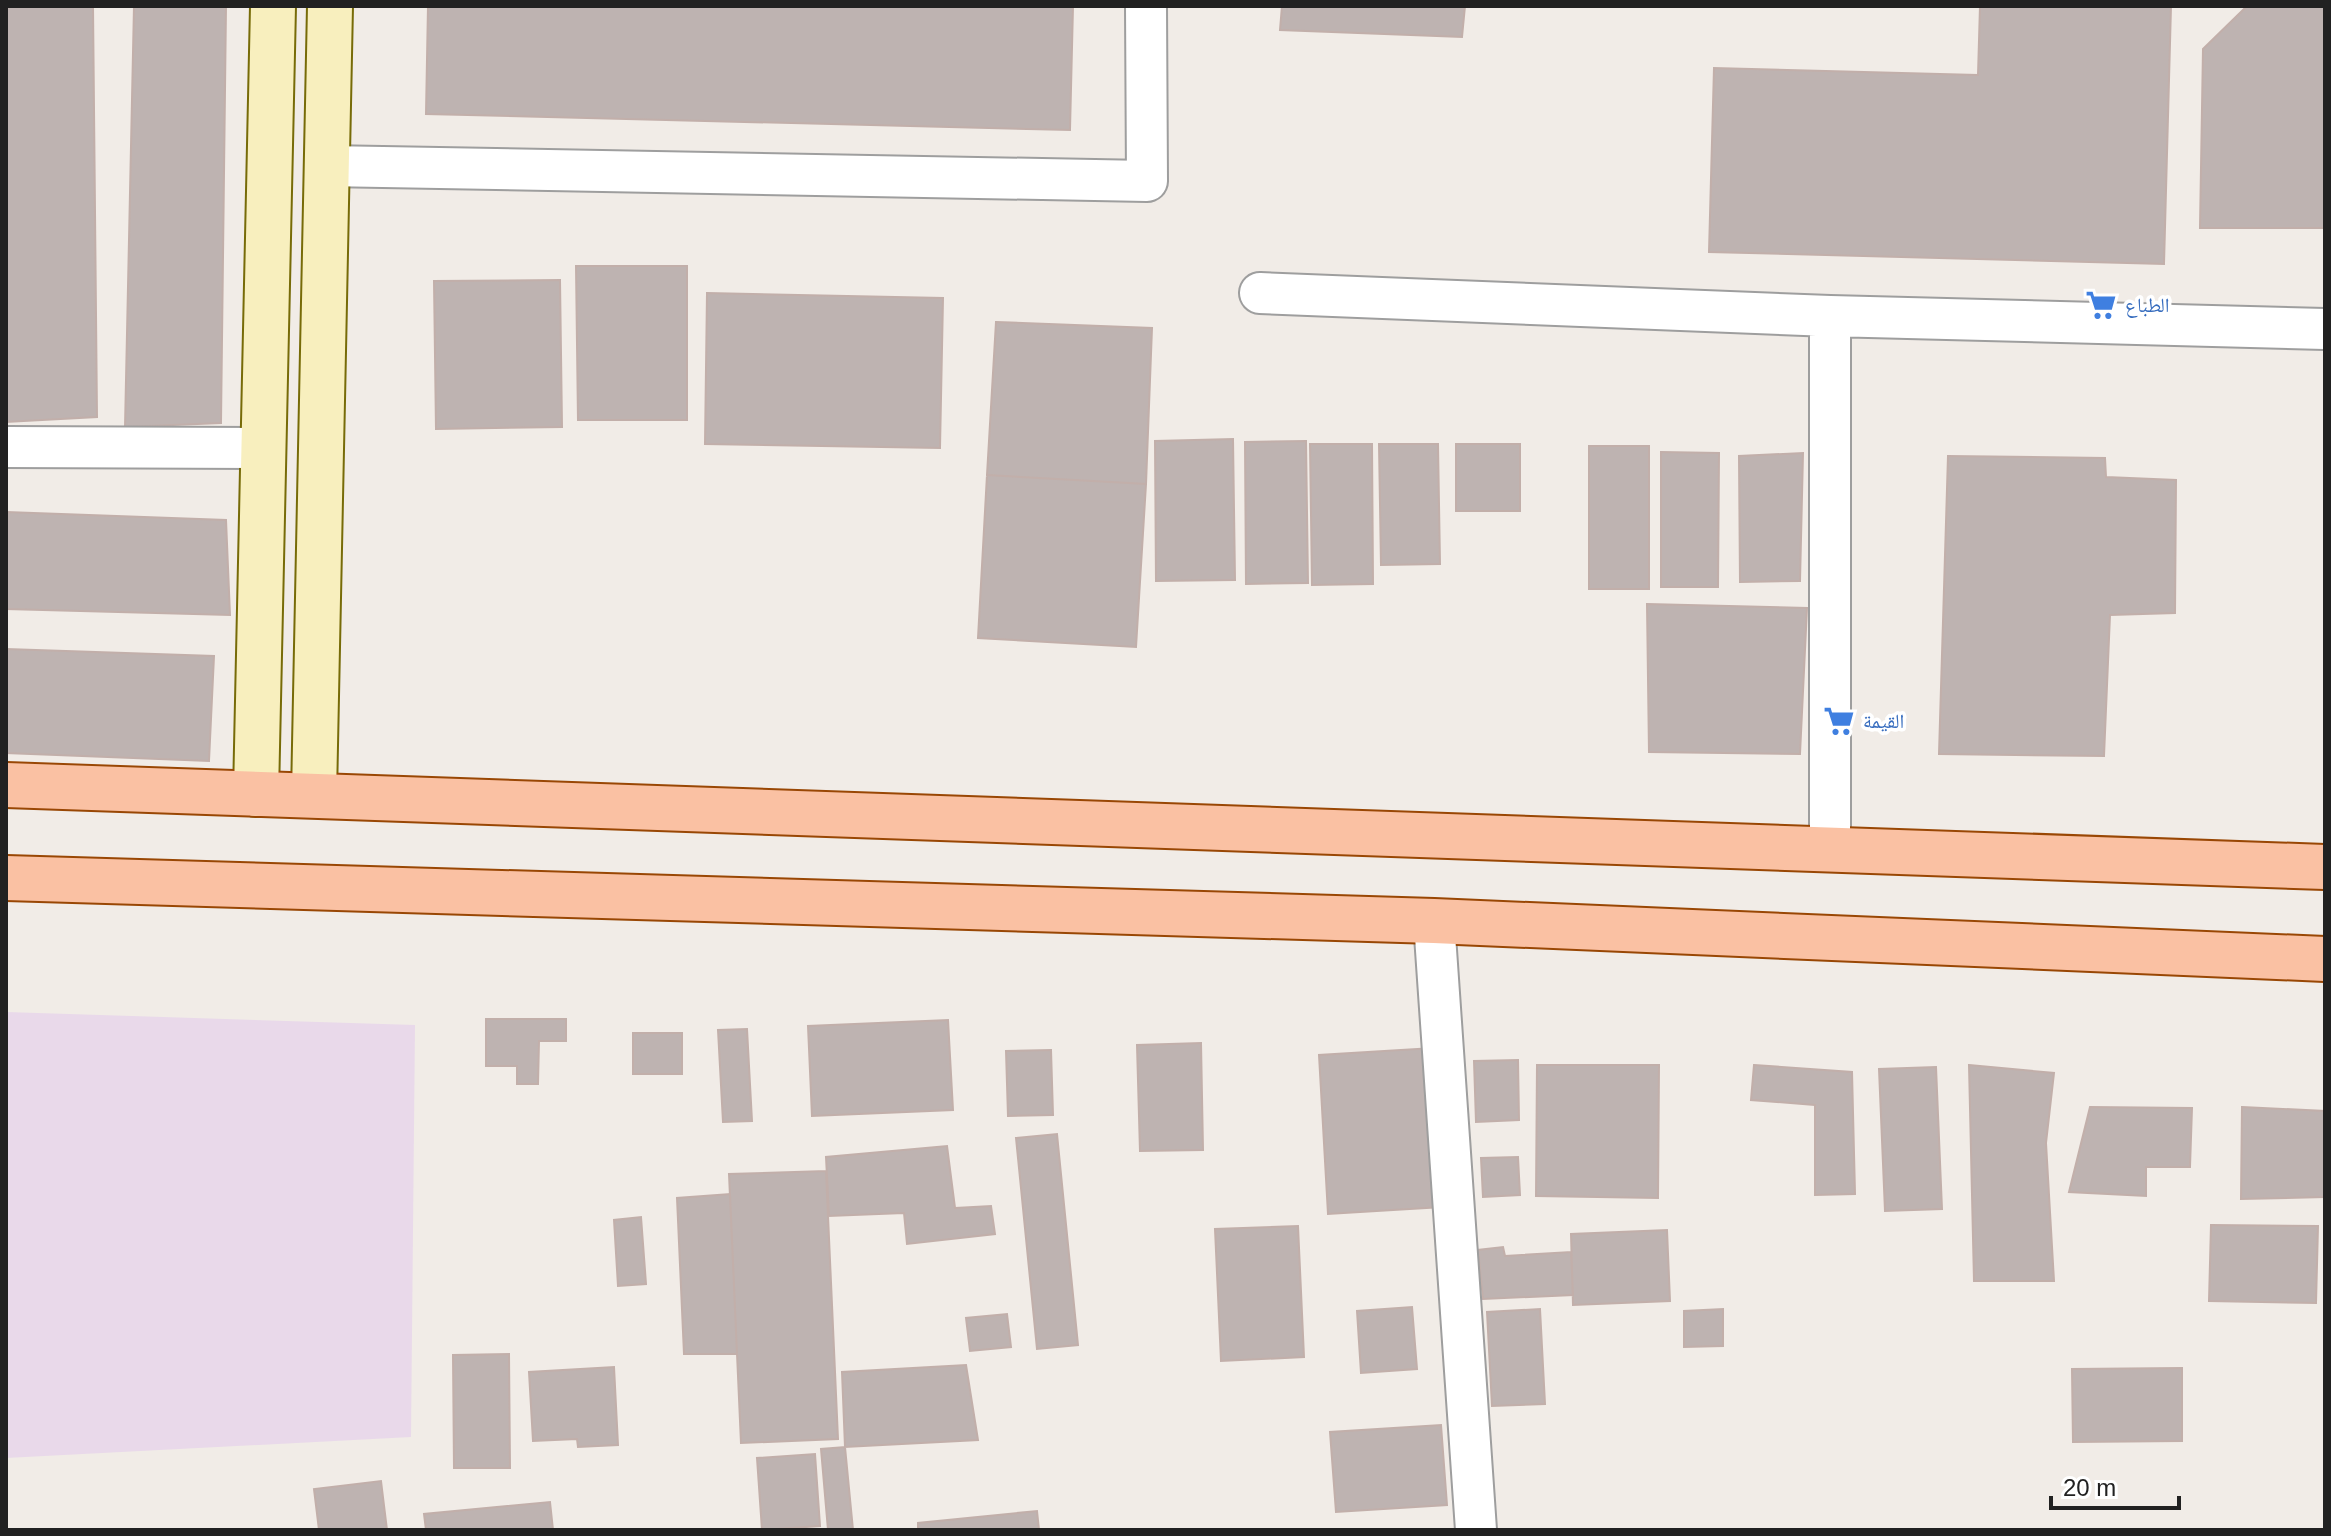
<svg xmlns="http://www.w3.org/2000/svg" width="2331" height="1536" viewBox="0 0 2331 1536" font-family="Arial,'Noto Naskh Arabic',sans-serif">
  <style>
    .industrial { fill: #e9d9ea }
    .building { fill: #beb3b1; stroke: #c2afaa; stroke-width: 2 }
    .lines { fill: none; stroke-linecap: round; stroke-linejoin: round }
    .minor-casing { stroke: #9e9e9e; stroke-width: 44 }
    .secondary-casing { stroke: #776b08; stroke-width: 48 }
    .primary-casing { stroke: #994704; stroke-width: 48 }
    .minor { stroke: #fff; stroke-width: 40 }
    .secondary { stroke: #f8efbe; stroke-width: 44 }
    .primary { stroke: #fac1a3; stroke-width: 44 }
    .labels { text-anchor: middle; stroke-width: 7; stroke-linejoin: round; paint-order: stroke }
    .shop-label { font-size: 20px; fill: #366cbe; stroke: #fff; text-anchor: start }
  </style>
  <rect width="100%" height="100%" fill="#f1ece7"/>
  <path class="industrial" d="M 6,1012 L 415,1025 L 411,1437 L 6,1458 Z"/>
  <path class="building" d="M 6,6 L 93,6 L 97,417 L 6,422 Z
    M 134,6 L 226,6 L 221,423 L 125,427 Z
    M 428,6 L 1073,6 L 1070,130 L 426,114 Z
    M 1282,6 L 1465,6 L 1462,37 L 1280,30 Z
    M 1980,6 L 2171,6 L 2164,264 L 1709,252 L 1714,68 L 1978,75 Z
    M 2247,6 L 2325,6 L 2325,228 L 2200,228 L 2203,49 Z
    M 576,266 L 687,266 L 687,420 L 578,420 Z
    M 560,280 L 562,427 L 436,429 L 434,281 Z
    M 707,293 L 943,298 L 940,448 L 705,444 Z
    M 996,322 L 1152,328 L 1146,484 L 987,475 Z
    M 1233,439 L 1235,580 L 1156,581 L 1155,441 Z
    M 1306,441 L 1308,583 L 1246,584 L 1245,442 Z
    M 1310,444 L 1372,444 L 1373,584 L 1312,585 Z
    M 1379,444 L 1438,444 L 1440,564 L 1381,565 Z
    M 1456,444 L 1520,444 L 1520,511 L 1456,511 Z
    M 1589,446 L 1649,446 L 1649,589 L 1589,589 Z
    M 1661,452 L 1719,453 L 1718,587 L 1661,587 Z
    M 1803,453 L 1800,581 L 1740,582 L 1739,456 Z
    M 1948,456 L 2105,458 L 2106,477 L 2176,480 L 2175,613 L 2110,615 L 2104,756 L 1939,754 Z
    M 987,475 L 1146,484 L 1136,647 L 978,638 Z
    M 6,512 L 226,520 L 230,615 L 6,609 Z
    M 1647,604 L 1807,608 L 1800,754 L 1649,752 Z
    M 6,649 L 214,656 L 209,761 L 6,753 Z
    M 486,1019 L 566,1019 L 566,1041 L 539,1041 L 538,1084 L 517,1084 L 517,1066 L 486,1066 Z
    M 948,1020 L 953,1110 L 812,1116 L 808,1026 Z
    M 747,1029 L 752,1121 L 723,1122 L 718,1030 Z
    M 633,1033 L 682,1033 L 682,1074 L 633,1074 Z
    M 1201,1043 L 1203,1150 L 1140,1151 L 1137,1045 Z
    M 1433,1048 L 1442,1207 L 1328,1214 L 1319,1055 Z
    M 1051,1050 L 1053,1115 L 1008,1116 L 1006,1051 Z
    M 1518,1060 L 1519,1120 L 1476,1122 L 1474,1061 Z
    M 1537,1065 L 1659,1065 L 1658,1198 L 1536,1196 Z
    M 1754,1065 L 1852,1072 L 1855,1194 L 1815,1195 L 1815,1105 L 1751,1100 Z
    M 1969,1065 L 2054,1073 L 2046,1143 L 2054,1281 L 1974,1281 Z
    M 1936,1067 L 1942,1209 L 1885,1211 L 1879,1069 Z
    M 2090,1107 L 2192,1108 L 2190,1167 L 2146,1167 L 2146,1196 L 2069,1192 Z
    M 2242,1107 L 2325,1111 L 2325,1197 L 2241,1199 Z
    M 1057,1134 L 1078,1345 L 1037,1349 L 1016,1138 Z
    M 947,1146 L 955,1208 L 991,1206 L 995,1234 L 907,1244 L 904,1213 L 829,1216 L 826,1157 Z
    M 1518,1157 L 1520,1195 L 1483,1197 L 1481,1158 Z
    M 826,1171 L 838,1439 L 741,1443 L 729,1174 Z
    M 730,1194 L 737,1354 L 684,1354 L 677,1198 Z
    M 641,1217 L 646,1284 L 618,1286 L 614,1220 Z
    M 2211,1225 L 2318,1226 L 2316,1303 L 2209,1301 Z
    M 1298,1226 L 1304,1357 L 1221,1361 L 1215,1229 Z
    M 1667,1230 L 1670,1301 L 1573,1305 L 1571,1234 Z
    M 1503,1247 L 1505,1256 L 1571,1252 L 1573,1295 L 1483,1299 L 1478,1250 Z
    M 1412,1307 L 1417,1369 L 1361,1373 L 1357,1311 Z
    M 1540,1309 L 1545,1404 L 1492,1406 L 1487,1312 Z
    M 1723,1309 L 1723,1346 L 1684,1347 L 1684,1311 Z
    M 1007,1314 L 1011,1347 L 970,1351 L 966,1318 Z
    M 509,1354 L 510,1468 L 454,1468 L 453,1355 Z
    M 966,1365 L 978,1440 L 845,1447 L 842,1372 Z
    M 614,1367 L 618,1445 L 578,1447 L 577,1439 L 533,1441 L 529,1372 Z
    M 2182,1368 L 2182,1441 L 2073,1442 L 2072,1369 Z
    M 1441,1425 L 1447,1505 L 1336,1512 L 1330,1432 Z
    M 845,1447 L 853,1530 L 828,1530 L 821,1449 Z
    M 815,1454 L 820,1526 L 762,1530 L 757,1458 Z
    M 381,1481 L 387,1530 L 319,1530 L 314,1489 Z
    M 550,1502 L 553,1530 L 426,1530 L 424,1514 Z
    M 1037,1511 L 1039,1530 L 918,1530 L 918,1523 Z"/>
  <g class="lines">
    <g class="minor-casing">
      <path id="minor" d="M 326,166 L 1147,181 L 1146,6
        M 1260,293 L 1830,316 L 2325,329
        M 1830,316 L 1830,850
        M 6,447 L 263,448
        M 1434,921 L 1476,1530"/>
    </g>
    <g class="secondary-casing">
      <path id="secondary" d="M 256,794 L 273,6
        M 314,795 L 330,6"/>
    </g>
    <g class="primary-casing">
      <path id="primary" d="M 6,785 L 2325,867
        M 6,878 L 1434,921 L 2325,959"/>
    </g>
    <use href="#minor" class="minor"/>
    <use href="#secondary" class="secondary"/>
    <use href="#primary" class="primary"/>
  </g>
  <defs>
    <g id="supermarket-bare" transform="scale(2.4)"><path d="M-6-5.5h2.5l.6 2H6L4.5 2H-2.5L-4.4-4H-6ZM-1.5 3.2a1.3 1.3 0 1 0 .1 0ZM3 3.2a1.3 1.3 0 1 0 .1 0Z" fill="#3f7fe0" stroke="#fff" stroke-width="2.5" paint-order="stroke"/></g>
  </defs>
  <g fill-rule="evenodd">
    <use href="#supermarket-bare" x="2101" y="305"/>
    <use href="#supermarket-bare" x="1839" y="721"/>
  </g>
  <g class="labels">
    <g class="shop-label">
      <text x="2125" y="312">الطباع</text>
      <text x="1863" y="728">القيمة</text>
    </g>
  </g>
  <rect width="2331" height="1536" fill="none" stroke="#212121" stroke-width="16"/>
  <path d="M2051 1496v12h128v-12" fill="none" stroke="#212121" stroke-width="4"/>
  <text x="2063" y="1496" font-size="24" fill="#212121" stroke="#ffffff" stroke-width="6" paint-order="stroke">20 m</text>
</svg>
